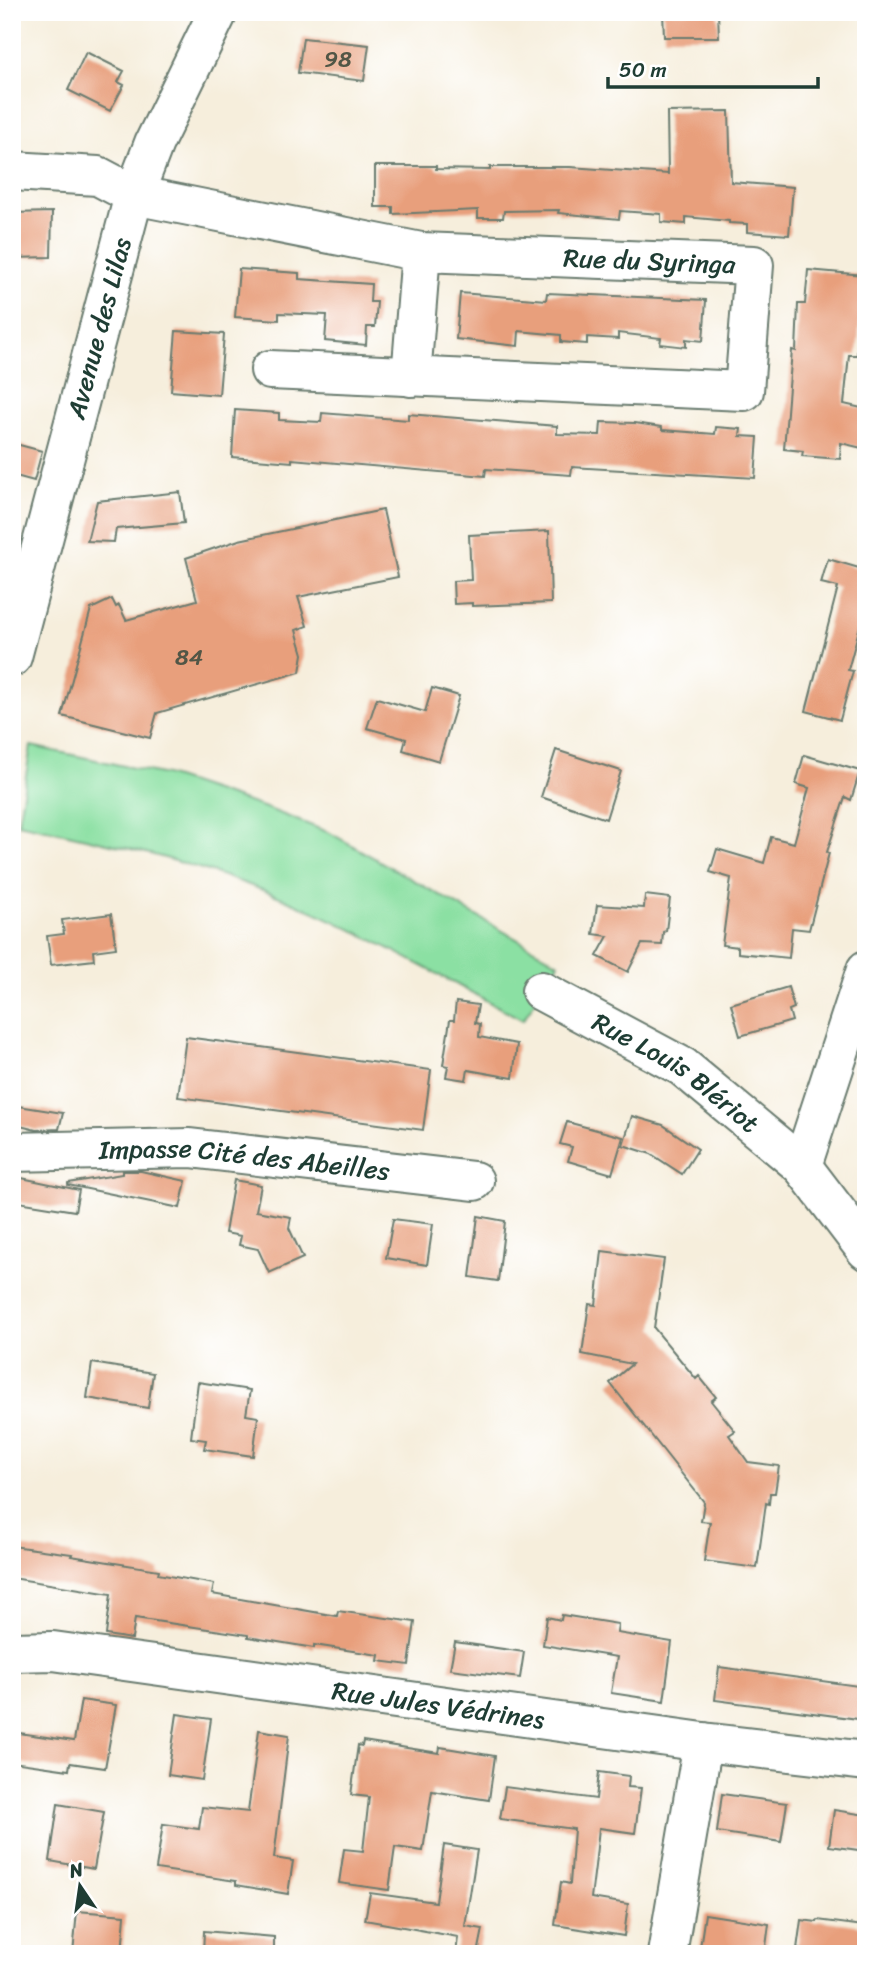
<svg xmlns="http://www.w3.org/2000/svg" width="878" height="1966" viewBox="0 0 878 1966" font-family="Sriracha,sans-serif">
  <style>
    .green { fill: #8be0a3; stroke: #558e6c; stroke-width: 2 }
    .building { fill: #e89f7c }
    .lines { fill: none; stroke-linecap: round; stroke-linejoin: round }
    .minor-casing { stroke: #6a7b6f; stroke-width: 42 }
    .minor { stroke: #fff; stroke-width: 38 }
    .labels { text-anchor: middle; stroke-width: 6; stroke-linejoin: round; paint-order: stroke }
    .number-label { font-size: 23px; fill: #515646 }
    .street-label { font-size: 26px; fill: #1f3d34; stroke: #fff }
  </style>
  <rect width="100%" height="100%" fill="#fff"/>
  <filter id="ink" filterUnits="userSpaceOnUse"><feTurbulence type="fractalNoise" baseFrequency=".0143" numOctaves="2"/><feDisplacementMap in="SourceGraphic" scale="14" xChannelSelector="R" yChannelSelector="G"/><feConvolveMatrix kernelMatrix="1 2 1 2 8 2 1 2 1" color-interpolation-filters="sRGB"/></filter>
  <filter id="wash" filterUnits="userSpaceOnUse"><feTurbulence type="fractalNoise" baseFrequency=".00686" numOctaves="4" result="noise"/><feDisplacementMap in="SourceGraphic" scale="28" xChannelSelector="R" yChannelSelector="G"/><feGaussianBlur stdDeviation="1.57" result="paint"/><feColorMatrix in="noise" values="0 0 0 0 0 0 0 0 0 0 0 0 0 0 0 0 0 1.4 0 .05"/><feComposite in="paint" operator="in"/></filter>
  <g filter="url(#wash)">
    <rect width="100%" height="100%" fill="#f6eedc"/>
    <path class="green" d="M 31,746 L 166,775 L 266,808 L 330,833 L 559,963 L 523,1020 C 429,971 336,915 235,880 C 165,855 91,839 18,823 Z"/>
    <g id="blocks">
      <path class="building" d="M 663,12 L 718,12 L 719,37 L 664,37 Z
        M 303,38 L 369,45 L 364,81 L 298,73 Z
        M 86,52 L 124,71 L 118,82 L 124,85 L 110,111 L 68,90 Z
        M 729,111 L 731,182 L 793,187 L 789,235 L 747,232 L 747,224 L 729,223 L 729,221 L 686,217 L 686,224 L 661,222 L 661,214 L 620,211 L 619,219 L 558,213 L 559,210 L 504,211 L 503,218 L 478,218 L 478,210 L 393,214 L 393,207 L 375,207 L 375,166 L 436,166 L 436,169 L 490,170 L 490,167 L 570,167 L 668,174 L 667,112 Z
        M 52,212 L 51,257 L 12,258 L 12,213 Z
        M 239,269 L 299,273 L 299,279 L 371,284 L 370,302 L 377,302 L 375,327 L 367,327 L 366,345 L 325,341 L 327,315 L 279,313 L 279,320 L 235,317 Z
        M 808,270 L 864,275 L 857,355 L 849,355 L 844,404 L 866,409 L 866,449 L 841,443 L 840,459 L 802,456 L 803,451 L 784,449 L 792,350 L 796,351 L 798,304 L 805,304 Z
        M 460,293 L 546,300 L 547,293 L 706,300 L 703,341 L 686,339 L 686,347 L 660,344 L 661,338 L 618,333 L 618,339 L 587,337 L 587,344 L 561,342 L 561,335 L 519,331 L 518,346 L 456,339 Z
        M 176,331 L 224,334 L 219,395 L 171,391 Z
        M 235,410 L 279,413 L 279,420 L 321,422 L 322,413 L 408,420 L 408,414 L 557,426 L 557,434 L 600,435 L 601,422 L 635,423 L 662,427 L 662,430 L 715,434 L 716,427 L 741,429 L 740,436 L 758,437 L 755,478 L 572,467 L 571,475 L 486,469 L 485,476 L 292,459 L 292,462 L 232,457 Z
        M 12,443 L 42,451 L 34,481 L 12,475 Z
        M 180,492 L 184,523 L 116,529 L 114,542 L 87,541 L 97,501 Z
        M 383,510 L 398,577 L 298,597 L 307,626 L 296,630 L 303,654 L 300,672 L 157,713 L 150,738 L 62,716 L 91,609 L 112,599 L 116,607 L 119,605 L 126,620 L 197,600 L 186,558 L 239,540 Z
        M 549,531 L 551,603 L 472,606 L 472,603 L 454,604 L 453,581 L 471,580 L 469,535 Z
        M 828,559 L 866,570 L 866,627 L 860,626 L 848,670 L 853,671 L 840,720 L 806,711 L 838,587 L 821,583 Z
        M 432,688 L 459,696 L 439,761 L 403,750 L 406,739 L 367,728 L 377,698 L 425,712 Z
        M 556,750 L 621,771 L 606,819 L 541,797 Z
        M 804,755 L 860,771 L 851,800 L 845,797 L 827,852 L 829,853 L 809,930 L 792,928 L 789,958 L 738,953 L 738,947 L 722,945 L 731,878 L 710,872 L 717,849 L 764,863 L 771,837 L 794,843 L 809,788 L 796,784 Z
        M 645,895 L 670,898 L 666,931 L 663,932 L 662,945 L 642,944 L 628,972 L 597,956 L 608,936 L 593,934 L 597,905 L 644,908 Z
        M 111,914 L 116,948 L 93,951 L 94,960 L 51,965 L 47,936 L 64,934 L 62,920 Z
        M 788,987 L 794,1008 L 789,1010 L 792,1021 L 740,1036 L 731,1004 Z
        M 456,1002 L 478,1005 L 475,1023 L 480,1024 L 479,1037 L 517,1044 L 513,1078 L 468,1070 L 466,1080 L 446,1077 L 448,1066 L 443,1065 L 450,1020 L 454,1020 Z
        M 186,1037 L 431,1070 L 423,1130 L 178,1097 Z
        M 12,1105 L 63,1113 L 59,1129 L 36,1130 L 12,1124 Z
        M 632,1116 L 663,1125 L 698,1149 L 682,1174 L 651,1154 L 623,1145 Z
        M 567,1122 L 623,1137 L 612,1174 L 568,1161 L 572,1147 L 560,1144 Z
        M 122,1171 L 141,1171 L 186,1181 L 180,1208 L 68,1185 L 68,1183 L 122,1174 Z
        M 12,1176 L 79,1190 L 75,1211 L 12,1201 Z
        M 234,1180 L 261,1185 L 256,1211 L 291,1217 L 289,1228 L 303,1258 L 269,1273 L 258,1249 L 239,1245 L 241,1236 L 225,1233 Z
        M 478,1216 L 505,1221 L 498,1281 L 470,1277 Z
        M 393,1219 L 433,1224 L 427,1265 L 386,1258 Z
        M 602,1251 L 664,1259 L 654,1328 L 696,1379 L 699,1376 L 716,1397 L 711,1401 L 735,1431 L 729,1435 L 748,1462 L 779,1466 L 775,1493 L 770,1493 L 769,1504 L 766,1503 L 757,1568 L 704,1561 L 710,1522 L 701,1521 L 704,1502 L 610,1383 L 632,1364 L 582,1354 L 589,1304 L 596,1305 Z
        M 92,1363 L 153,1373 L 148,1408 L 87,1398 Z
        M 198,1382 L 250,1390 L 246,1415 L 258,1417 L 253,1456 L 204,1449 L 206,1440 L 191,1438 Z
        M 12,1546 L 72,1554 L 71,1556 L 159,1570 L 158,1574 L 214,1584 L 212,1594 L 337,1616 L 338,1611 L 415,1622 L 409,1665 L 378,1661 L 379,1655 L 314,1645 L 314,1648 L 248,1637 L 248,1635 L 135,1618 L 132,1639 L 106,1635 L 111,1594 L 12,1578 Z
        M 562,1615 L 618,1624 L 617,1633 L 672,1642 L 664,1701 L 611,1693 L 617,1657 L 543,1645 L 547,1617 L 561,1620 Z
        M 455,1642 L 524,1652 L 520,1678 L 450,1669 Z
        M 719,1667 L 866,1687 L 866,1720 L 715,1700 Z
        M 81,1700 L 116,1705 L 105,1768 L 70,1763 L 69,1770 L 12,1762 L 12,1732 L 74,1741 Z
        M 177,1714 L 211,1719 L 202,1780 L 168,1775 Z
        M 259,1730 L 289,1735 L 274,1858 L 293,1861 L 288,1894 L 236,1885 L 236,1881 L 156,1869 L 163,1824 L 199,1829 L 202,1807 L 248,1812 Z
        M 363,1741 L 439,1753 L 440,1747 L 495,1756 L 489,1800 L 432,1791 L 423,1851 L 395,1847 L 389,1890 L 339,1883 L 344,1849 L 363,1851 L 369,1797 L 351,1795 L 358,1745 L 362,1746 Z
        M 599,1772 L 629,1776 L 628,1787 L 641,1788 L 635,1833 L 599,1828 L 595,1866 L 591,1898 L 628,1904 L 624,1936 L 555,1925 L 561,1882 L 570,1884 L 574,1829 L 500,1819 L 505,1787 L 596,1799 Z
        M 722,1794 L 787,1803 L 781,1842 L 717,1832 Z
        M 58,1804 L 104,1812 L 94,1869 L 50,1861 Z
        M 834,1810 L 866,1815 L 866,1851 L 829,1846 Z
        M 444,1845 L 477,1850 L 465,1926 L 483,1929 L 478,1954 L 456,1954 L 458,1937 L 365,1920 L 370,1893 L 436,1902 Z
        M 77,1911 L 125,1915 L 122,1954 L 73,1954 Z
        M 705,1914 L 769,1924 L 765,1954 L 699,1954 Z
        M 801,1920 L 817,1922 L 818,1920 L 864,1926 L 860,1954 L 825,1954 L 797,1949 Z
        M 204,1931 L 274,1937 L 274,1954 L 203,1954 Z"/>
    </g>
  </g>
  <g filter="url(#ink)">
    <use href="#blocks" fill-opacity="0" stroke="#6a7b6f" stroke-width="2"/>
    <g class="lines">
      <g class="minor-casing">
        <g id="minor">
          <path id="s1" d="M 12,171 L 98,176 L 134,195 L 421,252 L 754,265 L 744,391 L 270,370"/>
          <path d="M 411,377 L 421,252"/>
          <path id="s2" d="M 12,657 L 134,195 L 154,143 L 218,12"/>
          <path id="s3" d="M 541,991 L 683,1067 L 802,1166 L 866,1250"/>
          <path id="s4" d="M 12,1152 L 190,1148 L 474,1181"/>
          <path d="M 802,1166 L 866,970"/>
          <path id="s5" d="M 12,1652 L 53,1651 L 703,1742 L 866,1761"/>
          <path d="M 667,1954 L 703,1742"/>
        </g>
      </g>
      <use href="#minor" class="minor"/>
    </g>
  </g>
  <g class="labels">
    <g class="number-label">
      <text x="338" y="67">98</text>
      <text x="189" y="665">84</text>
    </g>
    <g class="street-label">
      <text dy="9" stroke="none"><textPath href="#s1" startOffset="648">Rue du Syringa</textPath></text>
      <text dy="9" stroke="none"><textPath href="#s2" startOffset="340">Avenue des Lilas</textPath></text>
      <text dy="9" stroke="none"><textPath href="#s3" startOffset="158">Rue Louis Blériot</textPath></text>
      <text dy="9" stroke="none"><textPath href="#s4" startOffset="233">Impasse Cité des Abeilles</textPath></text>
      <text dy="9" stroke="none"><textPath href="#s5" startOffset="430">Rue Jules Védrines</textPath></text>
    </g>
  </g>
  <rect width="878" height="1966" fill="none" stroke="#fff" stroke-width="42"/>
  <g transform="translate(80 1886) rotate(347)" stroke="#ffffff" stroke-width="5" paint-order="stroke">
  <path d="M0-5L12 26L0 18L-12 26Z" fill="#1f3d34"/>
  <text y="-10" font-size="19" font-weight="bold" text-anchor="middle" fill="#1f3d34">N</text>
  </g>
  <path d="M608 77v10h210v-10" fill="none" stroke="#1f3d34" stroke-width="3.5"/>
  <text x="619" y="77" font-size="21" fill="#1f3d34" stroke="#ffffff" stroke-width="5" paint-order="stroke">50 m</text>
</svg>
